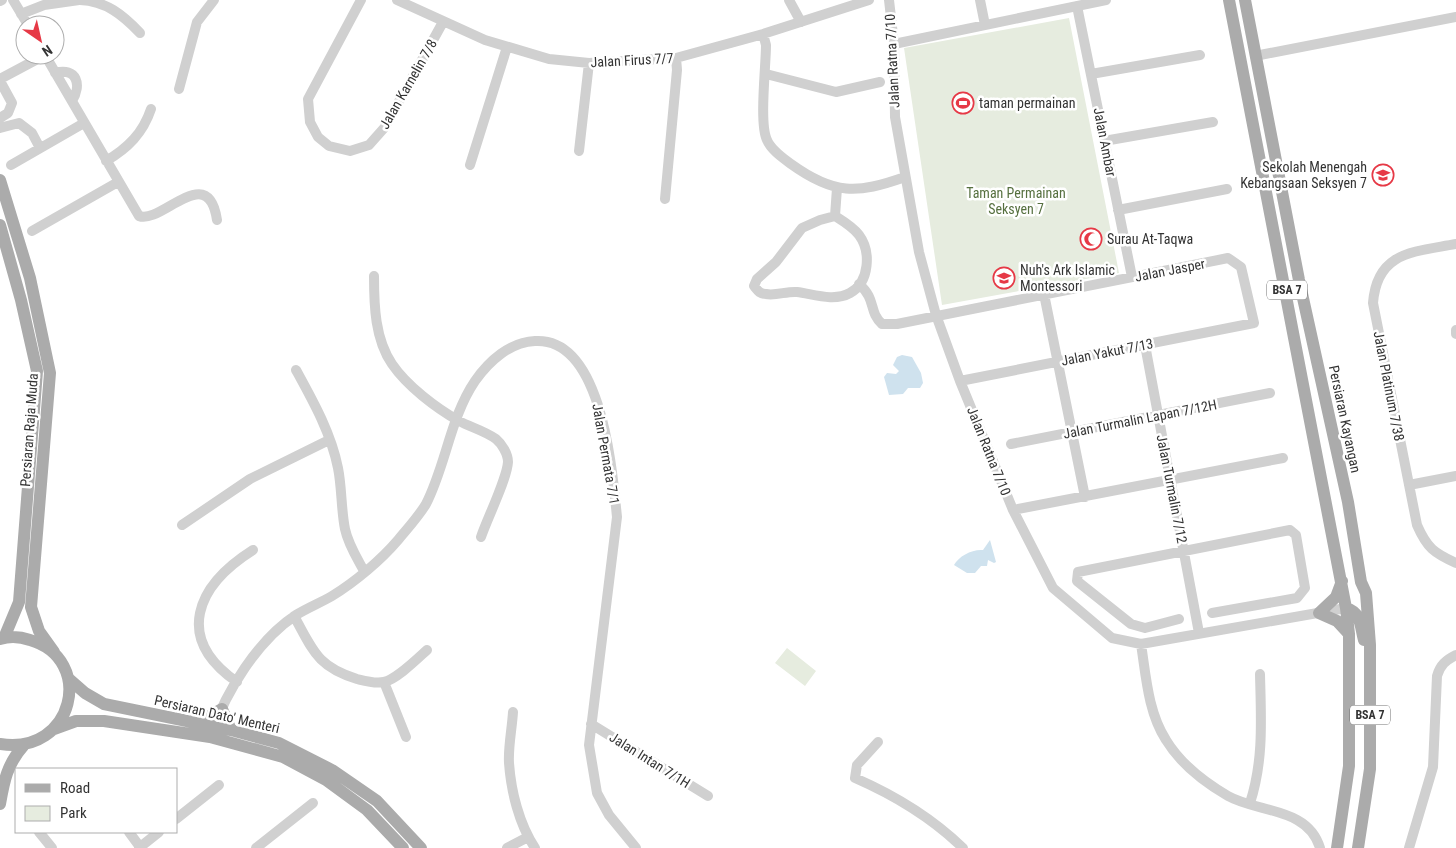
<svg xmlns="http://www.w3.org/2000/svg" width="1456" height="848" viewBox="0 0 1456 848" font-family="'Roboto Condensed',sans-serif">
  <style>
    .green { fill: #e6ecdf }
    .water { fill: #cfe2ee }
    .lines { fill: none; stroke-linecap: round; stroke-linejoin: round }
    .minor { stroke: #d0d0d0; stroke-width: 10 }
    .major { stroke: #ababab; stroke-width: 12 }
    .labels { text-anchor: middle; stroke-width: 5; stroke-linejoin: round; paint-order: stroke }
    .shield { fill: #fff; stroke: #707070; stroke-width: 1 }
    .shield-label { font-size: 12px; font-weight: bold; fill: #333 }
    .street-label { font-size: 14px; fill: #333; stroke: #fff }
    .poi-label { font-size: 14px; fill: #333; stroke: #fff; text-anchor: start }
    .park-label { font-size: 14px; fill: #56703f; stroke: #fff }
  </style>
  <rect width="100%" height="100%" fill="#fff"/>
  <path class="green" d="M 1069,18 L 1119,273 L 942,305 L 904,48 Z
    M 787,648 L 816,671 L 805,686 L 775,663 Z"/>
  <path class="water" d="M 902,355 L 912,357 L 921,373 L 923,383 L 920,388 L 908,388 L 903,394 L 889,395 L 884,377 L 887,373 L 896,374 L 899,371 L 893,365 L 897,357 Z
    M 990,540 L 996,562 L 994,563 L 988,560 L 987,566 L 981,566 L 975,573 L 967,573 L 954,565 C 959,556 972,549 983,550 Z"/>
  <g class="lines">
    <path class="minor" d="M 13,0 L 28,25
      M 80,0 C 106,1 123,15 140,33
      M 361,0 L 308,99 L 310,122 L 318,137 L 329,146 L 350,151 L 369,145 L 385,127 L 443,22
      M 397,0 L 485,40 L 549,59 L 589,63 L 676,58 L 763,34 L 869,0
      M 789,0 L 801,22
      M 889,0 L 894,44 L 895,117 L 919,252 L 936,315 L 960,381 L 1013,510 L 1053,588 L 1112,638 L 1141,644 L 1346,608
      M 980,0 L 985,25
      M 0,1 L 2,0
      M 1077,6 L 1132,277
      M 21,14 L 44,5 L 79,0
      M 763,34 L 766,45 C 766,66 759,124 767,140 C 771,150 783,158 791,164 C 834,195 857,194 905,177
      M 894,44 L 1106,0
      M 45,55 L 139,216 C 161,225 208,160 217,220
      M 1255,56 L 1456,17
      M 55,73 C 77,67 82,85 72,101
      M 766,74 L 836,92 L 880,82
      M 1091,74 L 1200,55
      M 0,79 L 45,55
      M 0,81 L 12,103 L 8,113 L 0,118
      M 179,89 L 197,22 L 214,0
      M 0,128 L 19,123 L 32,133 L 40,148
      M 1104,141 L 1213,122
      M 579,151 L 589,63
      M 106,161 C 128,148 143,133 151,109
      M 11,165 L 84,123
      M 470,165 L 507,47
      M 665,199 L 677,70 L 676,58
      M 1118,210 L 1227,189
      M 835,216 C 843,221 853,227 859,235 C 871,251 870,282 850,293 C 834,302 813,294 797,292 C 787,291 776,296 766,294 C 760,294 758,291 754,286 L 757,279 L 776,262 L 802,228 L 820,220 L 835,216 L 837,188
      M 32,231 L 118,182
      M 1456,244 C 1414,252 1377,251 1373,303 L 1417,525 C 1427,548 1434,553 1456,563
      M 374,276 C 374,306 375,339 392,364 C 407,386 436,408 459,421 C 470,427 485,431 496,439 C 502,444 508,454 508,462 C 507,479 487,519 481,537
      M 859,284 C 877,300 868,311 882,324 L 897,324 L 1228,258 L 1241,267 L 1254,323 L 960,381
      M 1044,294 L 1085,497
      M 1456,330 L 1456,334
      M 1145,345 L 1199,633
      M 296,370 C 313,401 331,433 338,468 C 342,488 341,509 345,529 C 348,544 357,558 364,571
      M 1011,444 L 1270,393
      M 1409,485 L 1456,476
      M 1013,510 L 1283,458
      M 182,525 L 250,479 L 329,440
      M 294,616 C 313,650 317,667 357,679 C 365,681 375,684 384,682 C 397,679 417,659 427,650
      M 1179,619 L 1145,628 L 1131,624 L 1077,581 L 1078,572 L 1290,530 L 1296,535 L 1305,588 L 1297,598 L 1212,613
      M 1141,644 C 1146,676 1148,712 1166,740 C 1180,763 1204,782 1228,796 C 1258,813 1308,807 1320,848
      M 237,682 C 174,638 196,586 253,550
      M 384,682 L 406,737
      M 513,712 C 512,729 508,747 509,763 C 511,791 519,824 535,848
      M 591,724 L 708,796
      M 212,733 C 226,691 258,640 296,615 C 307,608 320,603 332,596 C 355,582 381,560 398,540 C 407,529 419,516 426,504 C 446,465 450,418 475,381 C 489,361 510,342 535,341 C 602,337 612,469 617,517 L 589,745 L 597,793 L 609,815 L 636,848
      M 878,742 L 857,765 L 855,778 C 894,795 932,818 963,848
      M 1250,803 C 1264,760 1261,718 1260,674
      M 176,819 L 219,785
      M 39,832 L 52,848
      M 129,832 L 140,847
      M 139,848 L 159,832
      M 256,848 L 313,803
      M 507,848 L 528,837
      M 1409,848 L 1433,767 L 1437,676 C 1440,665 1446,660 1456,655"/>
    <path class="major" d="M 1229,0 L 1346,608 L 1349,634 L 1349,766 L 1337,848
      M 1245,0 L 1299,280 L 1348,502 L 1361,582 L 1366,593 L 1370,645 L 1370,769 L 1358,848
      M 0,180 L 30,278 L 50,373 L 31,607 L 39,631 L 54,652
      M 0,225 L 21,300 L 37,371 L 19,602 L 4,638
      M 1342,581 L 1336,597 L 1319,613 L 1337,621 L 1349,634
      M 1346,608 C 1362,613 1360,626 1364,640
      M 0,639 C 10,636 21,637 30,640 C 96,659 74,756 0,744
      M 69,679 L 85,693 L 104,704 L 231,730 L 279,743 L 332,770 L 377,801 L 421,848
      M 197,723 L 222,709 L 231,730
      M 54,729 L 76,721 L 104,721 L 210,737 L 283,757 L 326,780 L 367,810 L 403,848
      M 0,804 C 4,781 7,764 24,745"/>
  </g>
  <defs>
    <g id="stadium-ring" transform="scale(1.125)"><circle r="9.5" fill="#fff" stroke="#e63946" stroke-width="1.5"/><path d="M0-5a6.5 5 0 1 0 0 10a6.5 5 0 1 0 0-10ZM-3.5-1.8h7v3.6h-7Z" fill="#e63946"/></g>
    <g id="school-ring" transform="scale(1.125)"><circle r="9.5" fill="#fff" stroke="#e63946" stroke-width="1.5"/><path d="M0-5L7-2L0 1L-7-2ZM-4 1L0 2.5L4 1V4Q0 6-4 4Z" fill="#e63946"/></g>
    <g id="mosque-ring" transform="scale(1.125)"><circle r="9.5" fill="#fff" stroke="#e63946" stroke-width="1.5"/><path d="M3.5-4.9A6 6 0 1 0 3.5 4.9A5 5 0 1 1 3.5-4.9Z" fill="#e63946"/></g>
  </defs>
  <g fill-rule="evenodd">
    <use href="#stadium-ring" x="963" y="103"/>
    <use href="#school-ring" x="1383" y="175"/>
    <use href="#mosque-ring" x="1091" y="239"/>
    <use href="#school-ring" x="1004" y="278"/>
  </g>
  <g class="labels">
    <g class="shield">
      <rect x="1267" y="280.5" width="40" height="19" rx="4"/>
      <rect x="1350" y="705.5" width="40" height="19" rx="4"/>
    </g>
    <g class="shield-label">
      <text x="1287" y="294">BSA 7</text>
      <text x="1370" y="719">BSA 7</text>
    </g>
    <g class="street-label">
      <text transform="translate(632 60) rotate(-3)" y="5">Jalan Firus 7/7</text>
      <text transform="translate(892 61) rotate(-93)" y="5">Jalan Ratna 7/10</text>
      <text transform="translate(408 84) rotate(-60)" y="5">Jalan Karnelin 7/8</text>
      <text transform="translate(1105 142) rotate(79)" y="5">Jalan Ambar</text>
      <text transform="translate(1170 270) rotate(-11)" y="5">Jalan Jasper</text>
      <text transform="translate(1107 352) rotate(-11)" y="5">Jalan Yakut 7/13</text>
      <text transform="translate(1389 386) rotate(79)" y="5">Jalan Platinum 7/38</text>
      <text transform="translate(1140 419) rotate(-11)" y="5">Jalan Turmalin Lapan 7/12H</text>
      <text transform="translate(1345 419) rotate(78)" y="5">Persiaran Kayangan</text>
      <text transform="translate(29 430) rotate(-86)" y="5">Persiaran Raja Muda</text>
      <text transform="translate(989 451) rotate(68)" y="5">Jalan Ratna 7/10</text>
      <text transform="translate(606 454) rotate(80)" y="5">Jalan Permata 7/1</text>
      <text transform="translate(1172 489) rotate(79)" y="5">Jalan Turmalin 7/12</text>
      <text transform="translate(217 714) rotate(13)" y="5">Persiaran Dato' Menteri</text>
      <text transform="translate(650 760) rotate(32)" y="5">Jalan Intan 7/1H</text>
    </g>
    <g class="poi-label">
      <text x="979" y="108">taman permainan</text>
      <text x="1367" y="172" text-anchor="end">Sekolah Menengah<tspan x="1367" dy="16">Kebangsaan Seksyen 7</tspan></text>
      <text x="1107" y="244">Surau At-Taqwa</text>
      <text x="1020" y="275">Nuh's Ark Islamic<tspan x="1020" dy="16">Montessori</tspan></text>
    </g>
    <g class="park-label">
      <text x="1016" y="198">Taman Permainan<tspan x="1016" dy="16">Seksyen 7</tspan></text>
    </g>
  </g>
  <rect x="15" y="768" width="162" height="65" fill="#ffffff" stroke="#adadad"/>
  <rect x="25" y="784" width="25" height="8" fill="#ababab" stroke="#adadad"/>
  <text x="60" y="793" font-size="15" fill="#333333">Road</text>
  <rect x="25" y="806" width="25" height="15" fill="#e6ecdf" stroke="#adadad"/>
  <text x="60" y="818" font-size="15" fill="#333333">Park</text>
  <g transform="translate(40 40) rotate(146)"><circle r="24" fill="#ffffff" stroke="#adadad"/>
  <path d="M0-4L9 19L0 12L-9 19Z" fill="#e63946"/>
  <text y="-8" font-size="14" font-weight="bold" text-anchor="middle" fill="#333333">N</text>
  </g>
</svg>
